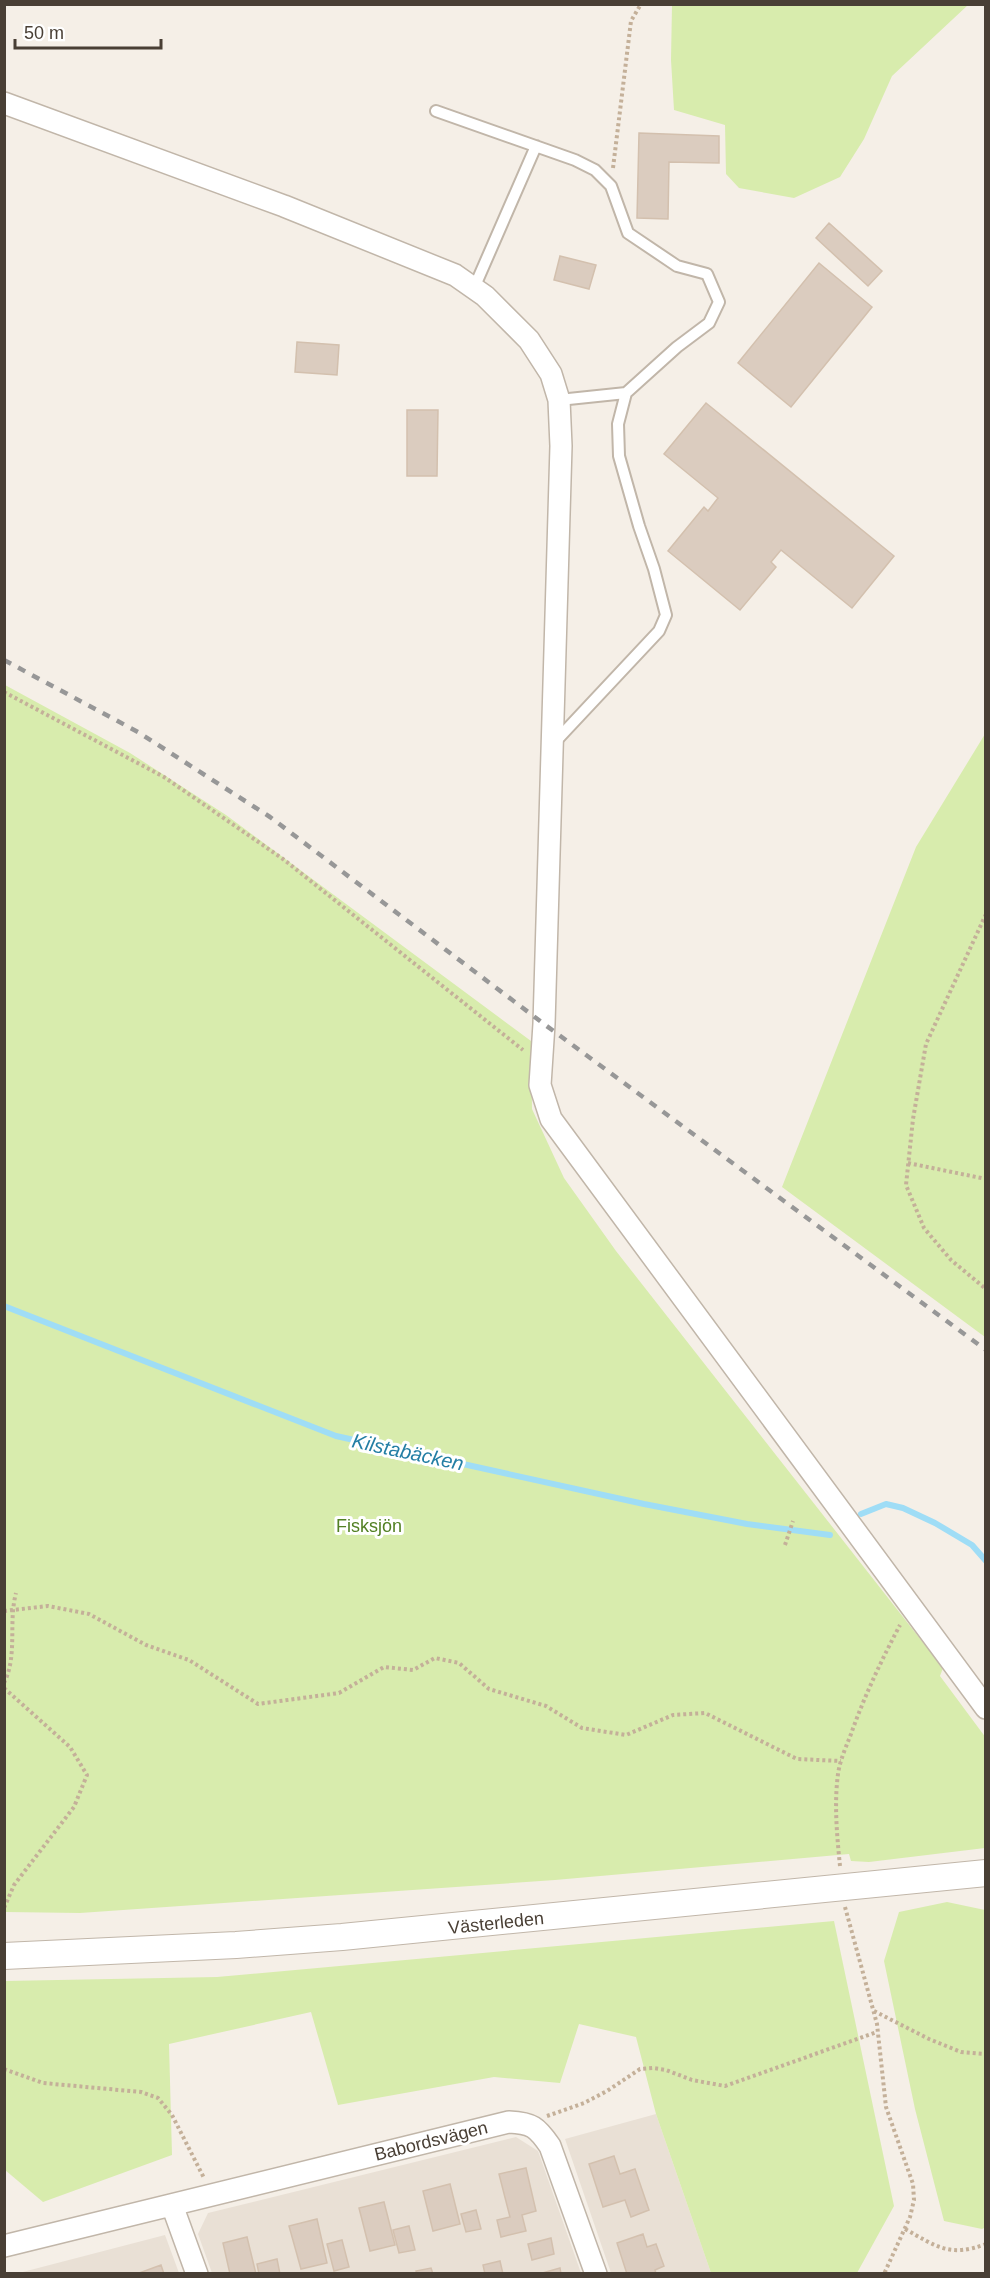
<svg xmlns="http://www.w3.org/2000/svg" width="990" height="2278" viewBox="0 0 990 2278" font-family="Arial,sans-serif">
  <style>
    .residential { fill: #e9e0d5 }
    .green { fill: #d8ecad }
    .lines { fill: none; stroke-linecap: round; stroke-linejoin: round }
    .stream { stroke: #9fddf6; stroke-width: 6 }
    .building { fill: #dbccbf; stroke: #d3c0ae; stroke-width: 1.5 }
    .service-casing { stroke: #c1b6a9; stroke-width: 14 }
    .minor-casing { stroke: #c1b6a9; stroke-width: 24 }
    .tertiary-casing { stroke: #c1b6a9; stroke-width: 28 }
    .path { stroke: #c4b099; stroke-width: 4; stroke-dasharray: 3 3; stroke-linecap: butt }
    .service { stroke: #fff; stroke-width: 10 }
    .minor { stroke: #fff; stroke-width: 21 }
    .tertiary { stroke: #fff; stroke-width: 26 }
    .rail { stroke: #979797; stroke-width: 4.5; stroke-dasharray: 8 8; stroke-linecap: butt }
    .labels { text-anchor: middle; stroke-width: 6; stroke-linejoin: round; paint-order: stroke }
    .park-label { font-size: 18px; fill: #528024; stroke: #fff }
    .street-label { font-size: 18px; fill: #493f35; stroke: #fff }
    .water-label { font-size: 20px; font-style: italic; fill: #237ea4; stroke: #fff }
  </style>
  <rect width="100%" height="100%" fill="#f5efe7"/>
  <path class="residential" d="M 656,2114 L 711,2273 L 611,2273 L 565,2139 Z
    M 516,2137 L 538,2151 L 581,2273 L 212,2273 L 198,2234 L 208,2213 Z
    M 165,2235 L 179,2273 L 15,2274 Z"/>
  <path class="green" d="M 672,5 L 672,4 L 968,5 L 892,76 L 864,139 L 840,177 L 794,198 L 739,188 L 726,174 L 725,125 L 674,110 L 671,60 Z
    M 5,685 L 130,753 L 226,815 L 531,1041 L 532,1109 L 564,1178 L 616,1251 L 943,1668 L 940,1676 L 986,1738 L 985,1848 L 869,1862 L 851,1861 L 849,1854 L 555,1880 L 80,1913 L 5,1912 Z
    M 985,734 L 985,1337 L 782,1187 L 916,847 Z
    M 947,1902 L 985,1910 L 986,2227 L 982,2229 L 944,2221 L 915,2109 L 884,1961 L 899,1912 Z
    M 834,1921 L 894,2206 L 857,2273 L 711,2273 L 656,2114 L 636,2037 L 579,2024 L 560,2083 L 494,2077 L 338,2105 L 311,2012 L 169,2044 L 172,2155 L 43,2202 L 5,2170 L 5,1981 L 217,1977 Z"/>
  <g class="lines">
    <path class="stream" d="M 4,1306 L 336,1436 L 644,1504 L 747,1524 L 830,1535
      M 861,1514 L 886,1504 L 903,1508 L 935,1523 L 972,1545 L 986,1561"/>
  </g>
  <path class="building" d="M 639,133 L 719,136 L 719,163 L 669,162 L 668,219 L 637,218 Z
    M 829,223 L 882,271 L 868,286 L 816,238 Z
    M 560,256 L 596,265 L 589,289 L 554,280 Z
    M 819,263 L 872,307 L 791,407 L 738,363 Z
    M 297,342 L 339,345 L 337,375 L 295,372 Z
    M 706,403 L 894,556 L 852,608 L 781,550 L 771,562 L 776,567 L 740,610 L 668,551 L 704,507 L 708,511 L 718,498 L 664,454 Z
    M 407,410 L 438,410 L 437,476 L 407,476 Z
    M 614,2156 L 620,2174 L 635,2169 L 649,2210 L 631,2217 L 625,2200 L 603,2207 L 589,2164 Z
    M 526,2168 L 536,2211 L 522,2215 L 526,2231 L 501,2237 L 497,2220 L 510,2217 L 499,2174 Z
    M 450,2184 L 460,2224 L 433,2231 L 423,2191 Z
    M 384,2202 L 395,2245 L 370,2251 L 359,2208 Z
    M 476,2210 L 481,2229 L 466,2232 L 461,2214 Z
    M 317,2219 L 327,2263 L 301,2269 L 289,2226 Z
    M 409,2226 L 415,2250 L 399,2253 L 393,2230 Z
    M 643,2234 L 647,2247 L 656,2244 L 664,2266 L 655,2270 L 656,2274 L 627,2274 L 617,2243 Z
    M 247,2237 L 256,2274 L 230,2274 L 223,2243 Z
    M 551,2238 L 554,2254 L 532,2260 L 528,2244 Z
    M 342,2240 L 349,2267 L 334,2271 L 327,2244 Z
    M 277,2259 L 280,2274 L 259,2274 L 257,2264 Z
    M 500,2261 L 503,2274 L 485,2274 L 483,2265 Z
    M 161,2265 L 164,2274 L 139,2274 L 139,2273 Z
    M 431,2268 L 433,2274 L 417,2274 L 416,2271 Z
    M 560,2268 L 561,2274 L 539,2274 Z"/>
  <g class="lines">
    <g class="service-casing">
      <path id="service" d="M 436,111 L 575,160 L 595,170 L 611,186 L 628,233 L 677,266 L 707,274 L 719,302 L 709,323 L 677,347 L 626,393 L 618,424 L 619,456 L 639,526 L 654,569 L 666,615 L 659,631 L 554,743
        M 474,288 L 536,146
        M 559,400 L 626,393"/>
    </g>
    <g class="minor-casing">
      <path id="minor" d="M 4,103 L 284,206 L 455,275 L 485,296 L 529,340 L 551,374 L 559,400 L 561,446 L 544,1024 L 540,1085 L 551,1119 L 986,1708
        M 172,2205 L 197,2274
        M 4,2246 L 509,2122 C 532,2123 537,2127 550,2146 L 596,2274"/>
    </g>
    <g class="tertiary-casing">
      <path id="tertiary" d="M 4,1956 L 236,1945 L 342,1937 L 986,1873"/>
    </g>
    <path class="path" d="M 613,168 L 631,21 L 641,4
      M 4,692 L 164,777 L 283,859 L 523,1050
      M 986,914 L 926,1044 L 913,1119 L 906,1185 L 924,1228 L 951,1260 L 986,1289
      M 908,1163 L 986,1179
      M 785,1545 L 793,1521
      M 4,1611 L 48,1606 L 89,1614 L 146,1645 L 189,1660 L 258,1704 L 339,1693 L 384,1667 L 413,1670 L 435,1658 L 459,1663 L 489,1689 L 546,1706 L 582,1728 L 626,1735 L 673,1715 L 705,1713 L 797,1759 L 841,1761
      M 4,1683 C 18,1655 8,1623 16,1593
      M 4,1688 L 70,1747 L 87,1775 L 74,1807 L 14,1885 L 4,1908
      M 840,1866 C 837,1836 834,1804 838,1774 C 840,1760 846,1747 851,1734 C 864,1697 881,1661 900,1625
      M 845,1907 L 877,2024 L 886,2107 L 913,2184 L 914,2200 L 910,2217 L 884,2274
      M 874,2011 L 929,2039 L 961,2052 L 986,2054
      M 4,2069 L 43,2083 L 141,2092 L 158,2098 L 172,2115 L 204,2178
      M 547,2116 L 584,2103 L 607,2091 L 640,2069 L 653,2068 L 666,2070 L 692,2080 L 725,2086 L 877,2032
      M 905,2229 C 936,2246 949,2258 986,2244"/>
    <use href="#service" class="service"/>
    <use href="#minor" class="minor"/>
    <use href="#tertiary" class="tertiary"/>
    <path class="rail" d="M 4,660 L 138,732 L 270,817 L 544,1024 L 986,1350"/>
  </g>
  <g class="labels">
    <g class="park-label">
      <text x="369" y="1532">Fisksjön</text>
    </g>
    <g class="street-label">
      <text transform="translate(496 1923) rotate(-6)" y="6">Västerleden</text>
      <text transform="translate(431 2141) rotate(-14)" y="6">Babordsvägen</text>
    </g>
    <g class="water-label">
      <text transform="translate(408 1452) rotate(12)" y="7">Kilstabäcken</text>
    </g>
  </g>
  <rect width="990" height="2278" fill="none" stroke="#493f35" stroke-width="12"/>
  <path d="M15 39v9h146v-9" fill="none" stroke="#493f35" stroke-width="3"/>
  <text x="24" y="39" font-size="18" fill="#493f35" stroke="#ffffff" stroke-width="4.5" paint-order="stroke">50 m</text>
</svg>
